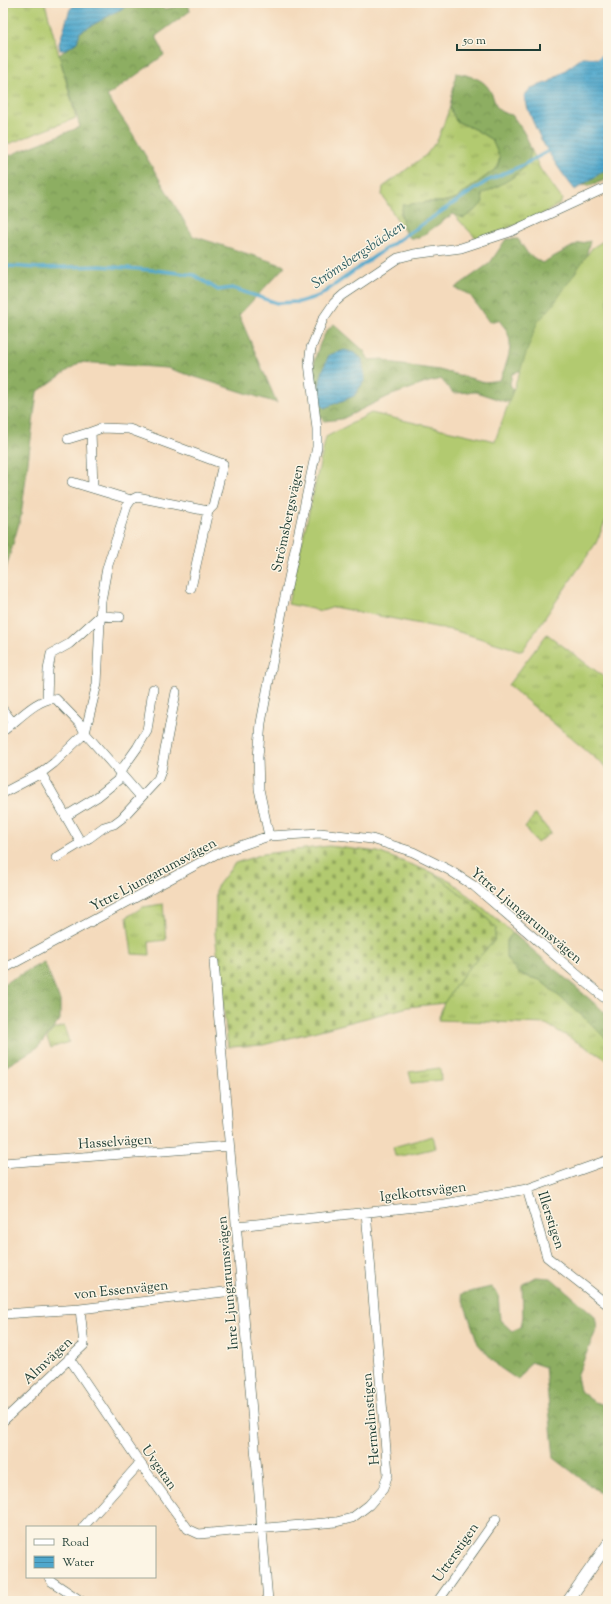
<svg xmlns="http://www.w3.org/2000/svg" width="611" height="1604" viewBox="0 0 611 1604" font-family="'Sorts Mill Goudy',serif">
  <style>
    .grass { fill: url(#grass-tufts); stroke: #688452 }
    .forest { fill: url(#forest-crowns); stroke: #56764b; fill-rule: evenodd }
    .cemetery { fill: url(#cemetery-stones); stroke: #688452 }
    .pitch { fill: #b2ca6f; stroke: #688452 }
    .water { fill: url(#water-rules); stroke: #377280 }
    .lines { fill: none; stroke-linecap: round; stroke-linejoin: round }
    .stream { stroke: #4fa7cc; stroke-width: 3.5 }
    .minor-casing { stroke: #3f5548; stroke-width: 10 }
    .tertiary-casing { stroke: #3f5548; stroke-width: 12 }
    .minor { stroke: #fff; stroke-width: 9 }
    .tertiary { stroke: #fff; stroke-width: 11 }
    .labels { text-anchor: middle; stroke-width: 3; stroke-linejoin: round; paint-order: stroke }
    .street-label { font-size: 14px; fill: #1f3d34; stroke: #fcf5e5 }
    .water-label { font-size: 15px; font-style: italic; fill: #2d5d62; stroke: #fcf5e5 }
  </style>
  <defs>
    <pattern id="grass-tufts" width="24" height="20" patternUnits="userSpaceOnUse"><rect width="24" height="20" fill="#b2ca6f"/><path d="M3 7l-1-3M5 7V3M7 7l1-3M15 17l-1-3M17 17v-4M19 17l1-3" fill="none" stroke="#90a55c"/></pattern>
    <pattern id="forest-crowns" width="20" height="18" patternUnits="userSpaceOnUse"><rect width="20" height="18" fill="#8dae62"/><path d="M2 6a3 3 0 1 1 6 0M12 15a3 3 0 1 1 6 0" fill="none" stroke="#738f52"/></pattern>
    <pattern id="cemetery-stones" width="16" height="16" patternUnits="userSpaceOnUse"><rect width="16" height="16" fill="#b2ca6f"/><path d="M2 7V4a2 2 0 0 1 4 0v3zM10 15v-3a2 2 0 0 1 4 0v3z" fill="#90a55c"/></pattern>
    <pattern id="water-rules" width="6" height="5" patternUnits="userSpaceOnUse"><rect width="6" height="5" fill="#4fa7cc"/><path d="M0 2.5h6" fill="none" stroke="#4189a6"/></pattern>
  </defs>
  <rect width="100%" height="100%" fill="#fcf5e5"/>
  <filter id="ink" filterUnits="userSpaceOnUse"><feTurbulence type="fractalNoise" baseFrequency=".025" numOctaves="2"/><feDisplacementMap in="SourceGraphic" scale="8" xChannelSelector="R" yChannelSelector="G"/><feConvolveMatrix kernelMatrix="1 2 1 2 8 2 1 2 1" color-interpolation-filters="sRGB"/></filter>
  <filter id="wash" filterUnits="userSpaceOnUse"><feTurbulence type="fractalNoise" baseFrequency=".012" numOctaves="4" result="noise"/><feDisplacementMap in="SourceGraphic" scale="16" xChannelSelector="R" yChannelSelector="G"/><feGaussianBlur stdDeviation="0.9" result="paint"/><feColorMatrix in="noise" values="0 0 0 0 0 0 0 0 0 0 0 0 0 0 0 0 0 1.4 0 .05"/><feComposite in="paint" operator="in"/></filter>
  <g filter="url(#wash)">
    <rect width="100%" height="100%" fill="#f4dabc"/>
    <path class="grass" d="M 3,3 L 45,3 L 76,118 L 3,146 Z
      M 450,107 L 456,121 L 476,130 L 492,140 L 500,157 L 497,168 L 457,198 L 442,202 L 426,202 L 400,212 L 406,234 L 382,195 L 383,187 L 426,155 L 438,139 Z
      M 531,149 L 540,169 L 562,199 L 560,204 L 539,216 L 483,238 L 476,238 L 453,214 L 464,218 C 470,210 476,199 484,193 C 500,182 531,173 531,149 Z
      M 547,634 L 608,680 L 608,769 L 508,685 Z
      M 535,814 L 551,833 L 537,843 L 525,828 Z
      M 433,873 L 451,881 L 513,933 L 506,941 L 519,974 L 540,980 L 587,1020 L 608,1041 L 608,1060 L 546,1024 L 438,1020 L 444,1003 L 465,972 L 494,941 L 496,928 L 469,900 Z
      M 163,904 L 166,940 L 149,942 L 150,955 L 132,954 L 127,917 L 143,907 Z
      M 64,1026 L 69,1042 L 51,1048 L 47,1038 L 53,1030 Z
      M 440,1068 L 441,1080 L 412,1083 L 409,1072 Z
      M 433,1136 L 436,1148 L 402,1156 L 395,1156 L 393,1147 Z"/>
    <path class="forest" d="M 132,3 L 158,3 L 164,9 L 176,7 L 182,3 L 188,3 L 190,11 L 156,36 L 164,55 L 107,96 L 132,133 L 193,236 L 285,266 L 239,315 L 277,403 L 167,368 L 80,362 L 37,392 L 21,516 L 3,579 L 3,158 L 80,127 L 59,55 L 77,42 L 80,32 Z
      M 456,73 C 467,75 483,78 489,89 C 498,103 491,111 512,115 C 519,125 527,135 530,147 C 536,170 498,186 482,194 L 483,202 L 478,208 L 464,218 L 453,214 L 419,238 L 410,238 C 403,230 399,215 403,205 L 426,202 L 442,202 L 457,198 L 497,168 L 500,158 L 492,140 L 476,130 L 456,121 L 450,107 Z
      M 608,168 L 608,179 L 589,186 L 582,185 Z
      M 506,239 L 518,239 L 528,254 L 542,263 L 577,244 L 590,241 L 583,268 L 523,369 L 512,374 L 510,384 L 516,397 L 506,402 L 476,392 L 453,393 L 441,379 L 429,382 L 389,396 L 342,419 L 324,421 C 312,413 312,372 315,359 C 319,346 323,332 334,324 L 364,351 L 369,360 L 383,359 L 395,364 L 439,370 L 485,382 L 500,380 C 505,367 514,348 508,334 C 507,329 502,325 499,320 L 489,322 L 470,295 L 455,288 L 490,263 ZM 329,355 L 362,359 L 363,369 L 322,406 L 319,384 Z
      M 513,933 L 608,1015 L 608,1041 L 587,1020 L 540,980 L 519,974 L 506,958 L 506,941 Z
      M 44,962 L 60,1001 L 60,1020 L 38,1047 L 3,1068 L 3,984 Z
      M 536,1277 L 551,1278 L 595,1316 L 597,1328 L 577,1376 L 580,1391 L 594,1402 L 608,1406 L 608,1499 L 554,1458 L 545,1367 L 530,1362 L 518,1380 L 499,1367 L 478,1344 L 461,1294 L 491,1287 L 498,1294 L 500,1320 L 512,1331 L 521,1327 L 523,1316 L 522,1285 Z"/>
    <path class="cemetery" d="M 329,846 L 378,852 L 433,873 L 469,900 L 496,928 L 494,941 L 465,972 L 444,1003 L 408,1007 L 263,1045 L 228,1047 L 215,933 L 216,888 L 235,863 L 263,854 Z"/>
    <path class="pitch" d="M 608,238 L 608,515 L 596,543 L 522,651 L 456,631 L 334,607 L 322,611 L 288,604 L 326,437 L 371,413 L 495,441 L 537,323 L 553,305 L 592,248 Z"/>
    <path class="water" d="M 76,3 L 132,3 L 80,32 L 77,42 L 65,50 L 60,50 L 59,44 L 70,9 Z
      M 583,57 C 592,57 599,60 608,58 L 608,168 L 575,190 C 552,161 534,132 524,96 L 531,88 L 549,82 Z
      M 345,350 L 355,353 L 362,359 L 365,380 L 354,396 L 324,408 C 313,396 323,368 329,355 Z"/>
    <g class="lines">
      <path class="stream" d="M 600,59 L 608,49
        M 3,271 L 9,266 L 38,268 L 101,266 L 163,271 L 194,275 L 218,290 L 232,288 L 277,303 L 299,302 L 319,296 L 385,249 L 487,181 L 523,165 L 547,152"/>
    </g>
  </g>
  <g filter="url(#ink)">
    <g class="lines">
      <g class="minor-casing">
        <path id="minor" d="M 68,439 L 91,432
          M 72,482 L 131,500
          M 191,588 L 208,511
          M 47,699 L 48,670 L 51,654 L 69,644 L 100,616 L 120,617
          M 3,710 L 13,723
          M 3,731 C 17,721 39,696 56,699 L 81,725 L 85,733 L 141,797
          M 41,773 L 81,843
          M 3,793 L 41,773 L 54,763 L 85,733 L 97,684 L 101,601 L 107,568 L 127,506 L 131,500 L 137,497 L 208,511 L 213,506 L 223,464 L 129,429 L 102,428 L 91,432 L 93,488
          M 66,816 L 97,797 L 118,780 L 120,772 L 137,748 L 147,731 L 153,689
          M 269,836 L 259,789 L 258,757 L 261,723 L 283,606 L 317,447 L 317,429 L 309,363 L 311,348 L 323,319 L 334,303 L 343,295 L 398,258 L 414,254 L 461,248 L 510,232 L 608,187
          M 56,858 L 89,838 L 104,827 L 114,824 L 122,818 L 158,779 L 161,771 L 176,692
          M 214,962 L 268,1601
          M 3,969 L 216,854 L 269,836 L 320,833 L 372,839 L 413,852 L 449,870 L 474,886 L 608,1001
          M 3,1163 L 229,1146
          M 527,1189 L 547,1257 L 608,1305
          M 237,1226 L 444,1204 L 527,1189 L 608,1160
          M 3,1314 L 80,1309 L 241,1290
          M 69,1358 L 140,1463 L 188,1529 L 199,1534 L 336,1522 L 352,1518 L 369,1505 L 383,1489 L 388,1474 L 366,1212
          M 3,1421 L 84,1345 L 80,1309
          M 83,1527 L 140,1463
          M 49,1577 L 51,1581 L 81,1601
          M 438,1601 L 496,1519"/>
      </g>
      <g class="tertiary-casing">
        <path id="tertiary" d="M 568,1601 L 608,1544"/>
      </g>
      <use href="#minor" class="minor"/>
      <use href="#tertiary" class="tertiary"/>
    </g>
  </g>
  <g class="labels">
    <g class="street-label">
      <text transform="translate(287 518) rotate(-78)" y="5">Strömsbergsvägen</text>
      <text transform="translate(153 874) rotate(-28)" y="5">Yttre Ljungarumsvägen</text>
      <text transform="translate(527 915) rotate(40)" y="5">Yttre Ljungarumsvägen</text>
      <text transform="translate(115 1141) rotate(-4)" y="5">Hasselvägen</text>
      <text transform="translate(423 1191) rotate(-7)" y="5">Igelkottsvägen</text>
      <text transform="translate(552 1220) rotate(72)" y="5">Illerstigen</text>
      <text transform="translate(227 1283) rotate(-95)" y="5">Inre Ljungarumsvägen</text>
      <text transform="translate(121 1289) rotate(-6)" y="5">von Essenvägen</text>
      <text transform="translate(47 1360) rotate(-43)" y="5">Almvägen</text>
      <text transform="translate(370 1419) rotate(-95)" y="5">Hermelinstigen</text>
      <text transform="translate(160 1467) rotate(55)" y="5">Uvgatan</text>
      <text transform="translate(455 1552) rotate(-55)" y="5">Utterstigen</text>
    </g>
    <g class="water-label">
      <text transform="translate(358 254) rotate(-34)" y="5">Strömsbergsbäcken</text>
    </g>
  </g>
  <rect width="611" height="1604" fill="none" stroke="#fcf5e5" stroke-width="16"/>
  <rect x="26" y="1526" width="130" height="52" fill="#fcf5e5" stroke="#a4ab9e"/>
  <rect x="34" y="1539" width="20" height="6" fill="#ffffff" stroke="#a4ab9e"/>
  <text x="62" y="1546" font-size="12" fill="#1f3d34">Road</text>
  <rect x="34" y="1556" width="20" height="12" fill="url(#water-rules)" stroke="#a4ab9e"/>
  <text x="62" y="1566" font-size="12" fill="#1f3d34">Water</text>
  <path d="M457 44v6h83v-6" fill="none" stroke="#1f3d34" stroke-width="2"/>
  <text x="463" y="44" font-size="12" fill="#1f3d34" stroke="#fcf5e5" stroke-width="3" paint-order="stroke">50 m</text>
</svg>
